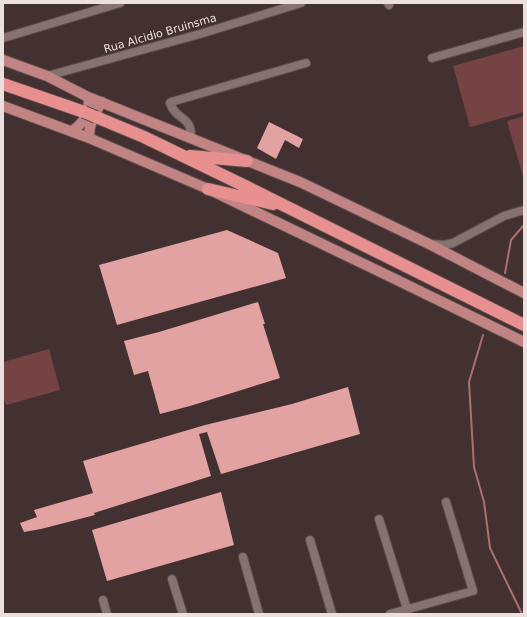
<svg xmlns="http://www.w3.org/2000/svg" width="527" height="617" viewBox="0 0 527 617" font-family="'DejaVu Sans',sans-serif">
  <style>
    .green { fill: #754343 }
    .lines { fill: none; stroke-linecap: round; stroke-linejoin: round }
    .stream { stroke: #ab6f6f; stroke-width: 2 }
    .building { fill: #e2a2a1 }
    .minor-casing { stroke: #5c4d4c; stroke-width: 10 }
    .major-casing { stroke: #5c4d4c; stroke-width: 12 }
    .highway-casing { stroke: #5c4d4c; stroke-width: 14 }
    .minor { stroke: #877272; stroke-width: 8 }
    .major { stroke: #c18383; stroke-width: 10 }
    .highway { stroke: #e88f8f; stroke-width: 12 }
    .highway-bridge-casing { stroke: #5c4d4c; stroke-width: 14; stroke-linecap: butt }
    .highway-bridge { stroke: #e88f8f; stroke-width: 12 }
    .labels { text-anchor: middle; stroke-width: 4; stroke-linejoin: round; paint-order: stroke }
    .street-label { font-size: 11px; fill: #ece0df; stroke: #433131 }
  </style>
  <rect width="100%" height="100%" fill="#433131"/>
  <path class="green" d="M 524,46 L 524,112 L 470,127 L 453,66 Z
    M 524,116 L 524,180 L 507,121 Z
    M 49,349 L 60,390 L 6,405 L 3,395 L 3,362 Z"/>
  <g class="lines">
    <path class="stream" d="M 505,273 L 511,240 L 524,225
      M 483,335 L 469,382 L 474,467 L 484,502 L 490,548 L 522,614"/>
  </g>
  <path class="building" d="M 269,122 L 303,139 L 299,148 L 285,140 L 276,159 L 257,148 Z
    M 227,230 L 278,253 L 286,278 L 117,325 L 99,265 Z
    M 258,302 L 265,324 L 263,324 L 280,378 L 190,406 L 160,414 L 148,371 L 134,375 L 124,341 L 159,332 Z
    M 348,387 L 360,434 L 221,474 L 207,432 L 199,434 L 211,476 L 94,513 L 95,515 L 41,529 L 24,532 L 20,523 L 37,517 L 34,510 L 93,493 L 83,461 L 205,425 L 292,404 Z
    M 221,492 L 234,545 L 107,581 L 92,530 Z"/>
  <g class="lines">
    <g class="minor-casing">
      <path id="minor" d="M 388,3 L 389,5
        M 3,38 L 120,3
        M 432,58 L 524,32
        M 47,76 L 200,34 L 301,3
        M 191,138 C 192,115 176,121 170,103 L 171,102 L 306,63
        M 433,244 L 444,245 L 453,243 L 504,216 L 524,210
        M 379,519 L 407,609
        M 310,540 L 332,614
        M 243,557 L 259,614
        M 172,579 L 183,614
        M 103,600 L 107,614
        M 390,614 L 473,591 L 446,502"/>
    </g>
    <g class="major-casing">
      <path id="major" d="M 3,60 L 47,76 L 88,97 L 300,182 L 429,244 L 524,293
        M 3,106 L 89,138 L 208,189 L 397,280 L 524,342
        M 72,131 C 84,123 91,112 88,97
        M 89,138 C 89,124 94,114 102,102"/>
    </g>
    <g class="highway-casing">
      <path id="highway" d="M 3,84 L 84,112
        M 96,117 L 144,137 L 245,186 L 524,325
        M 190,156 L 247,161
        M 208,189 L 273,204"/>
    </g>
    <use href="#minor" class="minor"/>
    <use href="#major" class="major"/>
    <use href="#highway" class="highway"/>
    <g class="highway-bridge-casing">
      <path id="highway-bridge" d="M 84,112 L 96,117"/>
    </g>
    <use href="#highway-bridge" class="highway-bridge"/>
  </g>
  <g class="labels">
    <g class="street-label">
      <text transform="translate(160 33) rotate(-16)" y="4">Rua Alcidio Bruinsma</text>
    </g>
  </g>
  <rect width="527" height="617" fill="none" stroke="#ece0df" stroke-width="8"/>
</svg>
